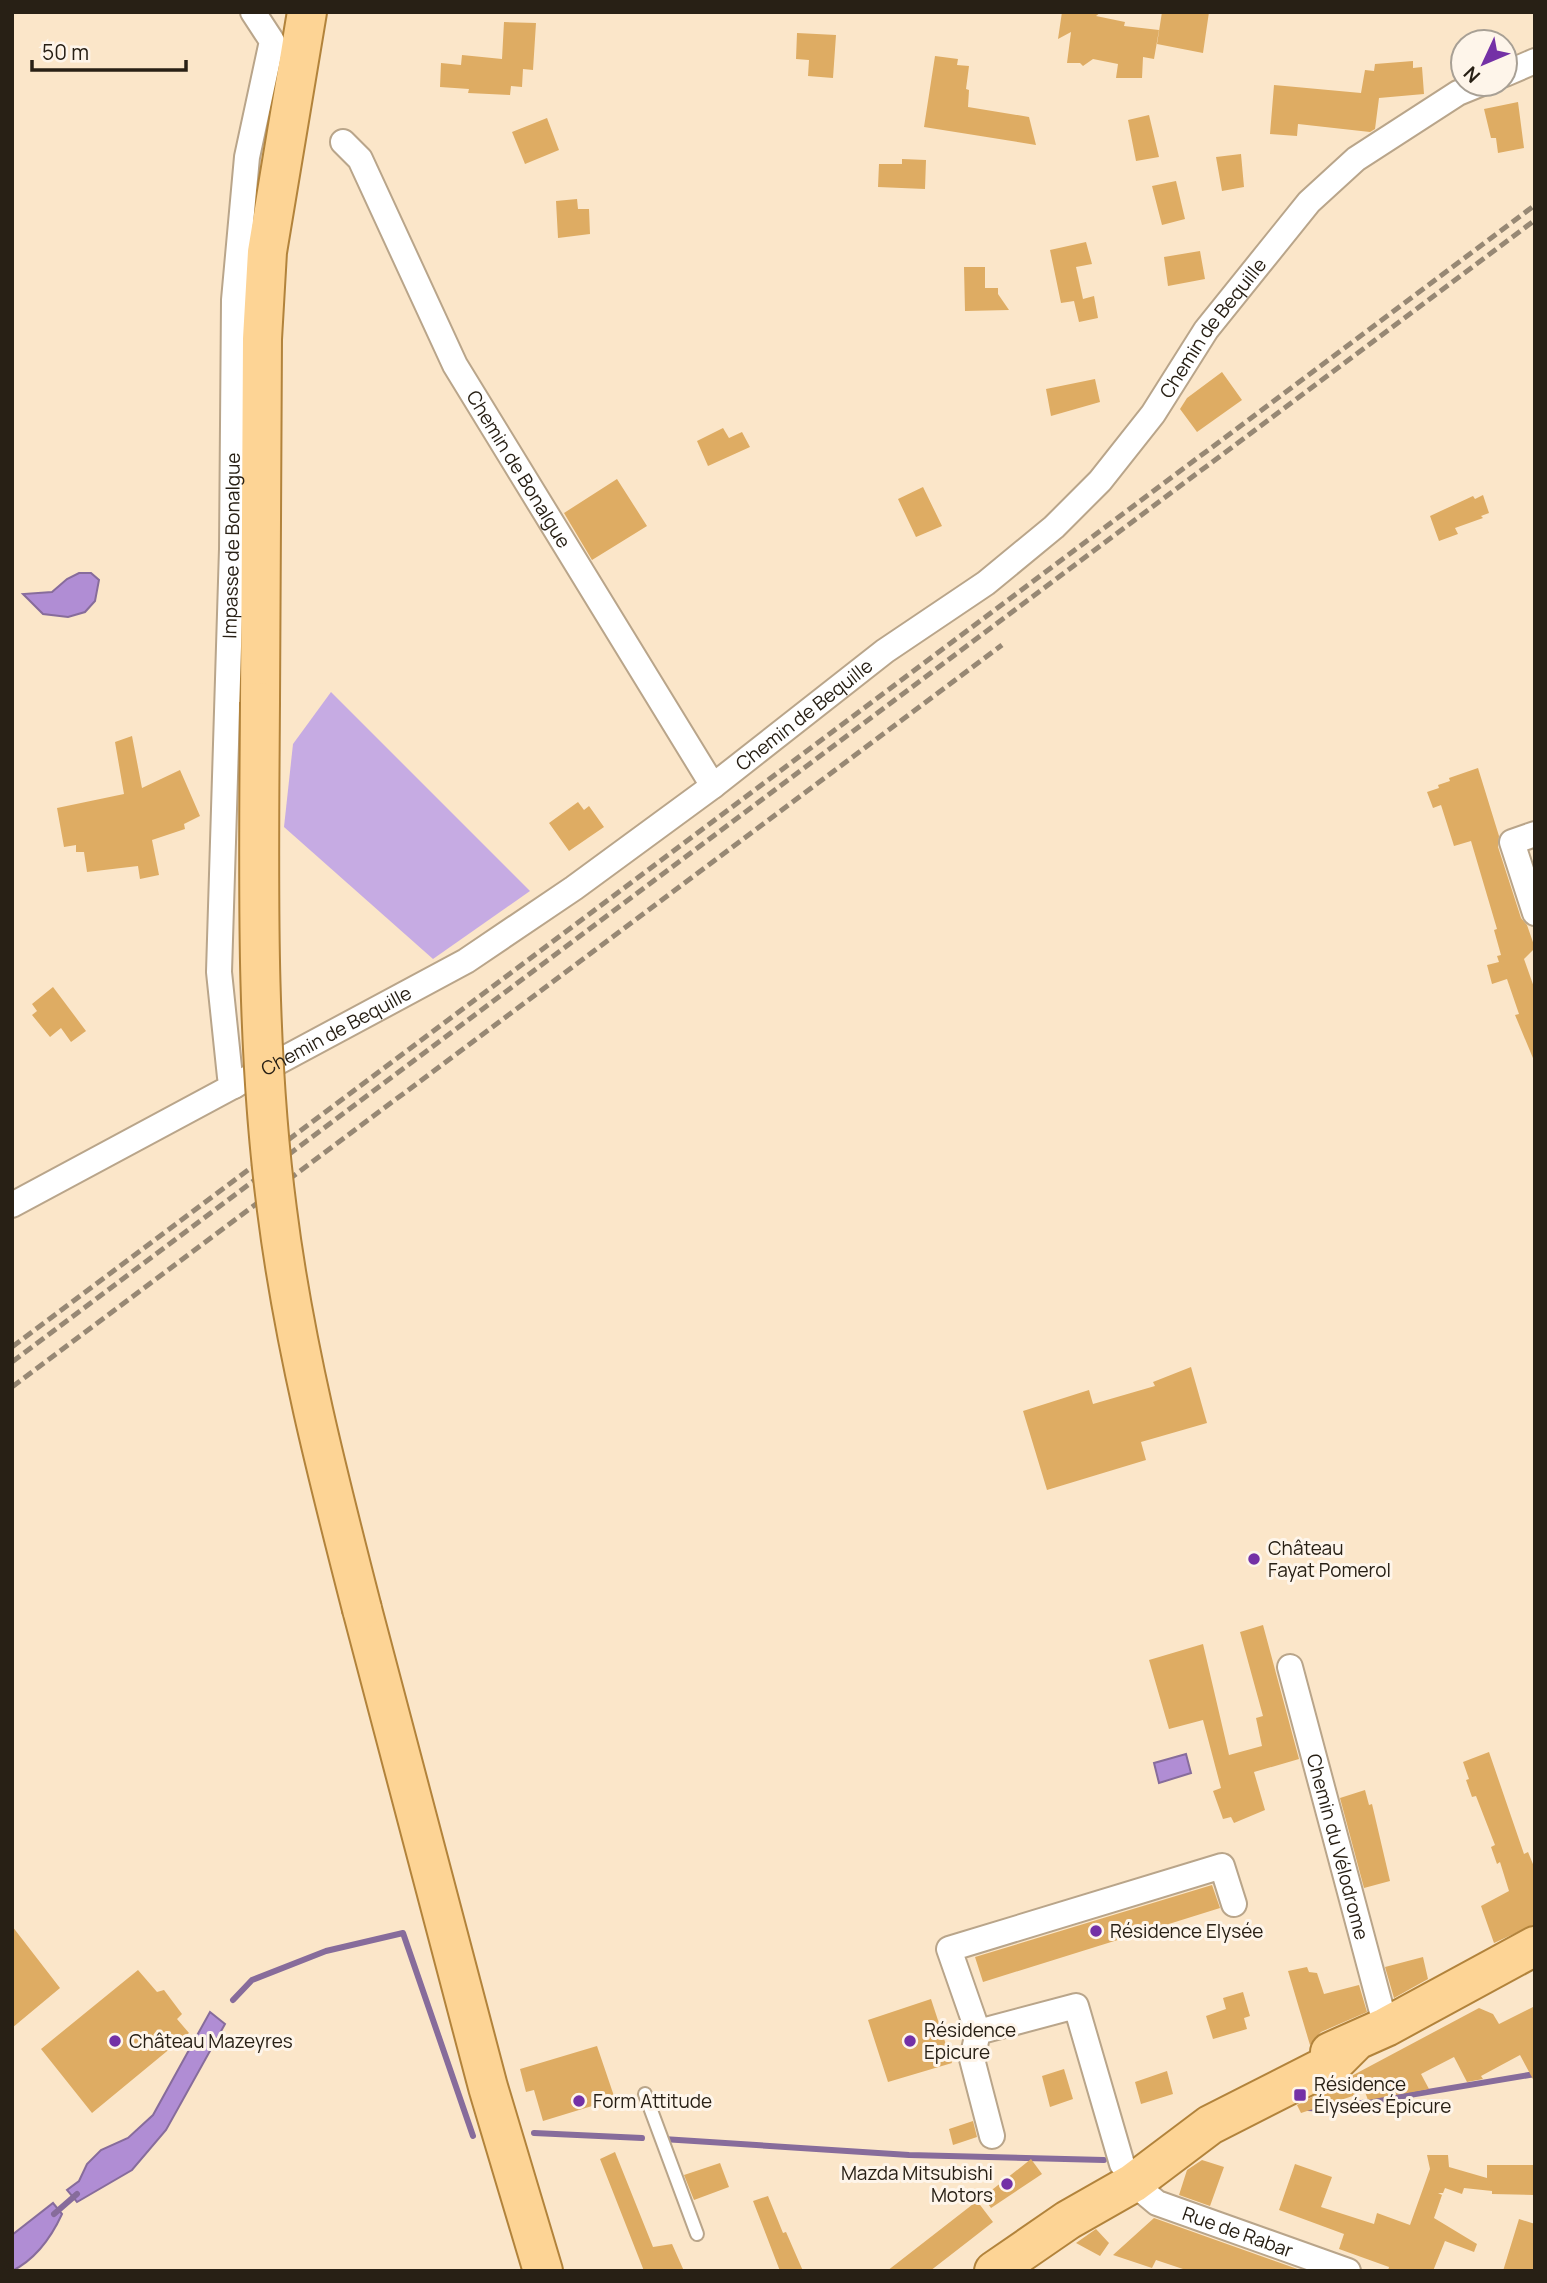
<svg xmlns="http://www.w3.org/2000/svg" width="1547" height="2283" viewBox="0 0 1547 2283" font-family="Manrope,sans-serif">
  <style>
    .green { fill: #c6abe3 }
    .water { fill: #b08dd4; stroke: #876c9b; stroke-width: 2 }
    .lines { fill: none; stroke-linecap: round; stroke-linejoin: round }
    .stream { stroke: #876c9b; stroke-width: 6 }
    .building { fill: #deac63 }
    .lane-casing { stroke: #b9a58a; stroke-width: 16 }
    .street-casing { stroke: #b9a58a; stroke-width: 28 }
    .primary-casing { stroke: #b2833b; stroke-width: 42 }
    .lane { stroke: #fff; stroke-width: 12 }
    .street { stroke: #fff; stroke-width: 24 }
    .primary { stroke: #fdd495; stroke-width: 38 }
    .rail { stroke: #978874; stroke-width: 5; stroke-dasharray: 10 5; stroke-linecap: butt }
    .primary-bridge-casing { stroke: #b2833b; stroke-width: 42; stroke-linecap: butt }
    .primary-bridge { stroke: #fdd495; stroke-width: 38 }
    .poi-dot { fill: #7431a6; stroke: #fef5ea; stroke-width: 2.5 }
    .labels { text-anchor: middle; stroke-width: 6; stroke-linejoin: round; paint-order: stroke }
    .street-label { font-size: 19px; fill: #282015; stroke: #fef5ea }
    .poi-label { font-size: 19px; fill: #282015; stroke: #fef5ea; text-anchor: start }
  </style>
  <rect width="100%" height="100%" fill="#fbe6c9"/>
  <path class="green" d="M 331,692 L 530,891 L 433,959 L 284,827 L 293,744 Z"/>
  <path class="water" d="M 79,573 L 91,573 L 99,580 L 95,601 L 85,612 L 68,617 L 43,614 L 23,594 L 52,592 L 67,579 Z
    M 1186,1754 L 1191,1773 L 1159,1783 L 1154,1763 Z
    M 210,2012 L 225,2024 L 166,2130 L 132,2170 L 77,2202 L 67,2190 L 79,2181 L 87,2164 L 101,2150 L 128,2138 L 153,2115 Z
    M 53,2203 L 62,2214 C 51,2238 36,2259 12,2271 L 12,2235 Z"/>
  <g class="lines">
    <path class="stream" d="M 233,2000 L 252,1980 L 326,1951 L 403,1933 L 473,2136
      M 1308,2108 L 1326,2109 L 1535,2074
      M 534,2133 L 642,2138
      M 663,2139 L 909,2155 L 1104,2160
      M 54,2214 L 77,2194"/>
  </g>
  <path class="building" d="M 1062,12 L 1101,12 L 1096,16 L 1125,22 L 1124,26 L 1159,30 L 1154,59 L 1143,57 L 1142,78 L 1116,78 L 1118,64 L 1093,59 L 1083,66 L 1080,63 L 1067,63 L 1071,32 L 1058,39 Z
    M 1162,12 L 1209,12 L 1203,53 L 1157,44 Z
    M 504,22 L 536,23 L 533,70 L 523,69 L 522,87 L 511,86 L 510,95 L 468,93 L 469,89 L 440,87 L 441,63 L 461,65 L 462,55 L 502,59 Z
    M 797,33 L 836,35 L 833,78 L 808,76 L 809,60 L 796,59 Z
    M 935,56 L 958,59 L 957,65 L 969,66 L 966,89 L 969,90 L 968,107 L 1029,117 L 1036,145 L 924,127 Z
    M 1413,61 L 1413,68 L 1422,67 L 1424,94 L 1379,98 L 1375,129 L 1370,132 L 1298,124 L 1297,136 L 1270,134 L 1274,85 L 1361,93 L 1365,70 L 1374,71 L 1375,64 Z
    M 1518,102 L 1524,148 L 1498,153 L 1496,138 L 1491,138 L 1484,109 Z
    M 1149,115 L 1159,157 L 1136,161 L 1128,120 Z
    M 547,118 L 559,150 L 525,164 L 512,132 Z
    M 1241,154 L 1244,187 L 1222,191 L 1216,157 Z
    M 902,159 L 926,160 L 925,189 L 878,187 L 879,164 L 902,164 Z
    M 1176,181 L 1185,219 L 1162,225 L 1152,186 Z
    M 577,199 L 578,209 L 589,209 L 590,234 L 558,238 L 556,201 Z
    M 1086,242 L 1092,264 L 1076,267 L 1083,299 L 1094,296 L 1098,318 L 1079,322 L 1074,301 L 1061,303 L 1050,250 Z
    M 1200,251 L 1205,279 L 1168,286 L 1164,257 Z
    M 964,267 L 985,267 L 985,288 L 998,288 L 998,294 L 1009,310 L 965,311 Z
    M 1222,372 L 1242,400 L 1197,432 L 1180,409 L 1187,398 Z
    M 1095,379 L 1100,402 L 1051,416 L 1046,389 Z
    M 723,428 L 729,438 L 742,432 L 750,447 L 708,466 L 697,441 Z
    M 617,479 L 647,526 L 592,560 L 564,513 Z
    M 923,487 L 942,526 L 916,537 L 898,499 Z
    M 1483,495 L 1489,513 L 1481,516 L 1483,518 L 1455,528 L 1458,534 L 1439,541 L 1430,516 L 1473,496 L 1475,499 Z
    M 132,736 L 142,788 L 180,770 L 200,816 L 184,824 L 185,829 L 152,840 L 159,875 L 140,879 L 138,866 L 87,872 L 84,852 L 76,852 L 76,845 L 64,847 L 57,808 L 124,794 L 115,742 Z
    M 1478,768 L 1499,836 L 1498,847 L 1521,918 L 1527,925 L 1535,948 L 1524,959 L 1535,990 L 1535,1063 L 1515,1015 L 1519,1014 L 1507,979 L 1492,984 L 1487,965 L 1499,962 L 1497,956 L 1501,955 L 1494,930 L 1497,929 L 1471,841 L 1454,846 L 1441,805 L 1433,808 L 1427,792 L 1439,788 L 1438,785 L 1450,781 L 1449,778 Z
    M 578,802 L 584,810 L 589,806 L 604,827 L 569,851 L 549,823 Z
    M 53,987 L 86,1031 L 71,1042 L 61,1028 L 50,1037 L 32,1015 L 37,1011 L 32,1004 Z
    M 1191,1367 L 1207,1423 L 1141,1442 L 1146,1460 L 1047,1490 L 1023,1411 L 1089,1390 L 1093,1404 L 1155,1386 L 1153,1382 Z
    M 1263,1625 L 1299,1759 L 1254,1772 L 1265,1810 L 1234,1823 L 1231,1817 L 1223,1819 L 1213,1791 L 1221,1788 L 1203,1720 L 1169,1729 L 1149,1660 L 1203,1644 L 1229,1755 L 1262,1746 L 1256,1718 L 1263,1716 L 1240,1632 Z
    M 1489,1752 L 1524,1854 L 1528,1852 L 1535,1869 L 1535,1924 L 1494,1943 L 1481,1906 L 1509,1891 L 1500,1862 L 1497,1864 L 1491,1847 L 1495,1845 L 1476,1796 L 1472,1797 L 1466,1780 L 1469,1779 L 1463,1762 Z
    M 1365,1790 L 1369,1805 L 1372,1804 L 1390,1881 L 1364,1888 L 1340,1798 Z
    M 1212,1885 L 1220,1908 L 983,1982 L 975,1957 Z
    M 12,1926 L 60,1988 L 12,2028 Z
    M 1423,1957 L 1428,1979 L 1394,1998 L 1385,1967 Z
    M 1307,1967 L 1309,1972 L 1317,1973 L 1324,1994 L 1359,1985 L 1367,2012 L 1321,2032 L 1310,2045 L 1288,1971 Z
    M 138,1970 L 157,1992 L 164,1990 L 182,2014 L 177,2019 L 189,2033 L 92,2113 L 41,2049 Z
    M 1243,1992 L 1250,2016 L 1244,2018 L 1247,2029 L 1213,2039 L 1206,2016 L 1226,2009 L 1223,1998 Z
    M 931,1999 L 952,2063 L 888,2082 L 868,2020 Z
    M 1535,2006 L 1535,2083 L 1520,2055 L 1481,2076 L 1483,2079 L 1467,2082 L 1454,2057 L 1421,2074 L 1429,2089 L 1368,2100 L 1365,2092 L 1301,2113 L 1297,2105 L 1479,2008 L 1493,2014 L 1499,2024 Z
    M 597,2046 L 615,2099 L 543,2121 L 534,2090 L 526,2092 L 520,2069 Z
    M 1064,2069 L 1073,2099 L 1050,2107 L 1042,2076 Z
    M 1167,2071 L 1173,2094 L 1141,2104 L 1135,2082 Z
    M 973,2121 L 977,2137 L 953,2145 L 949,2129 Z
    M 615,2152 L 653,2247 L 672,2244 L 684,2271 L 644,2271 L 600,2159 Z
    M 1427,2155 L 1448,2155 L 1449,2167 L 1487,2178 L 1487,2165 L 1535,2165 L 1535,2195 L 1492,2194 L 1492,2191 L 1464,2188 L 1462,2194 L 1445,2188 L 1443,2193 L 1438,2193 L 1442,2195 L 1434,2218 L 1477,2244 L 1474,2252 L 1445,2241 L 1433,2271 L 1388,2271 L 1389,2267 L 1339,2249 L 1344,2234 L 1279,2210 L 1295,2164 L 1332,2177 L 1321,2207 L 1374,2224 L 1377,2213 L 1410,2225 L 1430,2169 Z
    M 1031,2159 L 1042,2174 L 991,2208 L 983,2197 Z
    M 1202,2160 L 1224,2167 L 1210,2206 L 1179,2195 L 1187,2170 Z
    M 720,2163 L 729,2187 L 694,2200 L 684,2175 Z
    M 768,2196 L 783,2233 L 786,2232 L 803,2271 L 780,2271 L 753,2201 Z
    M 977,2201 L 993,2222 L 970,2240 L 930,2271 L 887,2271 Z
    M 1154,2218 L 1303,2271 L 1189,2271 L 1156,2260 L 1152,2268 L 1113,2255 Z
    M 1519,2219 L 1535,2224 L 1535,2271 L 1503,2271 Z
    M 1096,2229 L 1109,2243 L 1100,2256 L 1076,2243 Z"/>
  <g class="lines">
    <g class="lane-casing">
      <path id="lane" d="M 645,2094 L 697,2234"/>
    </g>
    <g class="street-casing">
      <g id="street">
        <path d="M 1505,74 L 1535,61"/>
        <path id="s1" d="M 343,142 L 360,159 L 455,365 L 713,786"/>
        <path d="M 1535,834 L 1512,842 L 1535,913"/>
        <path id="s2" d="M 234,1086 L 230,1077 L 219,972 L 232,549 L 234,300 L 247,157 L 272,41 L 253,12"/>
        <path id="s3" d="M 12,1205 L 466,961 L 574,888 L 713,786 L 885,651 L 986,583 L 1054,527 L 1100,481 L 1153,414 L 1206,330 L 1309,202 L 1356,159 L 1458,93 L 1480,84"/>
        <path id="s4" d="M 1290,1667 L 1386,2027"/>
        <path d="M 978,2032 L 949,1949 L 1222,1866 L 1234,1904"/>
        <path d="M 992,2136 L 972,2059 L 978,2032 L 1076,2006 L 1122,2164"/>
        <path id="s5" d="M 1133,2183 L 1157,2203 L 1348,2271"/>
      </g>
    </g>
    <g class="primary-casing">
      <path id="primary" d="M 260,702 L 262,339 L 267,252 L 307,12
        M 362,1609 L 488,2087 L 543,2271
        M 1330,2052 L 1386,2027 L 1535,1946
        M 994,2271 L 1068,2220 L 1133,2183 L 1210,2125 L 1336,2061 L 1355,2042"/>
    </g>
    <use href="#lane" class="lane"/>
    <use href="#street" class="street"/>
    <use href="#primary" class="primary"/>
    <path class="rail" d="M 12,1347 L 1535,205
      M 12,1362 L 1535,220
      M 12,1387 L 1002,645"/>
    <g class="primary-bridge-casing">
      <path id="primary-bridge" d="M 260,702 C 259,871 255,1042 277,1210 C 294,1345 328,1477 362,1609"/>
    </g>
    <use href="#primary-bridge" class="primary-bridge"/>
  </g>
  <g class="poi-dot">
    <circle cx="1254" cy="1559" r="7"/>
    <circle cx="1096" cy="1931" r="7"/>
    <circle cx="115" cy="2041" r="7"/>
    <circle cx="910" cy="2041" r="7"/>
    <rect x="1293" y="2088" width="14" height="14" rx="3.5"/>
    <circle cx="579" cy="2101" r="7"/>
    <circle cx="1007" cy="2184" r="7"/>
  </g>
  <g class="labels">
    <g class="street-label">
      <text dy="7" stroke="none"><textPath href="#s3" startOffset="1502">Chemin de Bequille</textPath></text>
      <text dy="7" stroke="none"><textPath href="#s1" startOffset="373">Chemin de Bonalgue</textPath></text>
      <text dy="7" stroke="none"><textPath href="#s2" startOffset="542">Impasse de Bonalgue</textPath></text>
      <text dy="7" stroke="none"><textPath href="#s3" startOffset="934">Chemin de Bequille</textPath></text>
      <text dy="7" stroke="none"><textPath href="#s3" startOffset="368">Chemin de Bequille</textPath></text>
      <text dy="7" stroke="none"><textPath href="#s4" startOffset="186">Chemin du Vélodrome</textPath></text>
      <text dy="7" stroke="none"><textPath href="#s5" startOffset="117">Rue de Rabar</textPath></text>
    </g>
    <g class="poi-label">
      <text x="1268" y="1555">Château<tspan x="1268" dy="22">Fayat Pomerol</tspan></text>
      <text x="1110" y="1938">Résidence Elysée</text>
      <text x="924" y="2037">Résidence<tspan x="924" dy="22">Epicure</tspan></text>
      <text x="129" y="2048">Château Mazeyres</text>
      <text x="1314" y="2091">Résidence<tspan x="1314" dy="22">Élysées Épicure</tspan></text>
      <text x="593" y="2108">Form Attitude</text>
      <text x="993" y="2180" text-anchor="end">Mazda Mitsubishi<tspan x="993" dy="22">Motors</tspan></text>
    </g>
  </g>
  <rect width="1547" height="2283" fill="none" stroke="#282015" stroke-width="28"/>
  <g transform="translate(1484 63) rotate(226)"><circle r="33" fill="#fef5ea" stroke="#a8a095" stroke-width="2"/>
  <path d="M0-5L12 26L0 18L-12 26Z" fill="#7431a6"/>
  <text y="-10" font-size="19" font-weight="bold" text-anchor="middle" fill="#282015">N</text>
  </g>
  <path d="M32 60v10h154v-10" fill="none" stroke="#282015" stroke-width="3.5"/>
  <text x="42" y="60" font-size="21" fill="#282015" stroke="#fef5ea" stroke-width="5" paint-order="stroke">50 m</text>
</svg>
